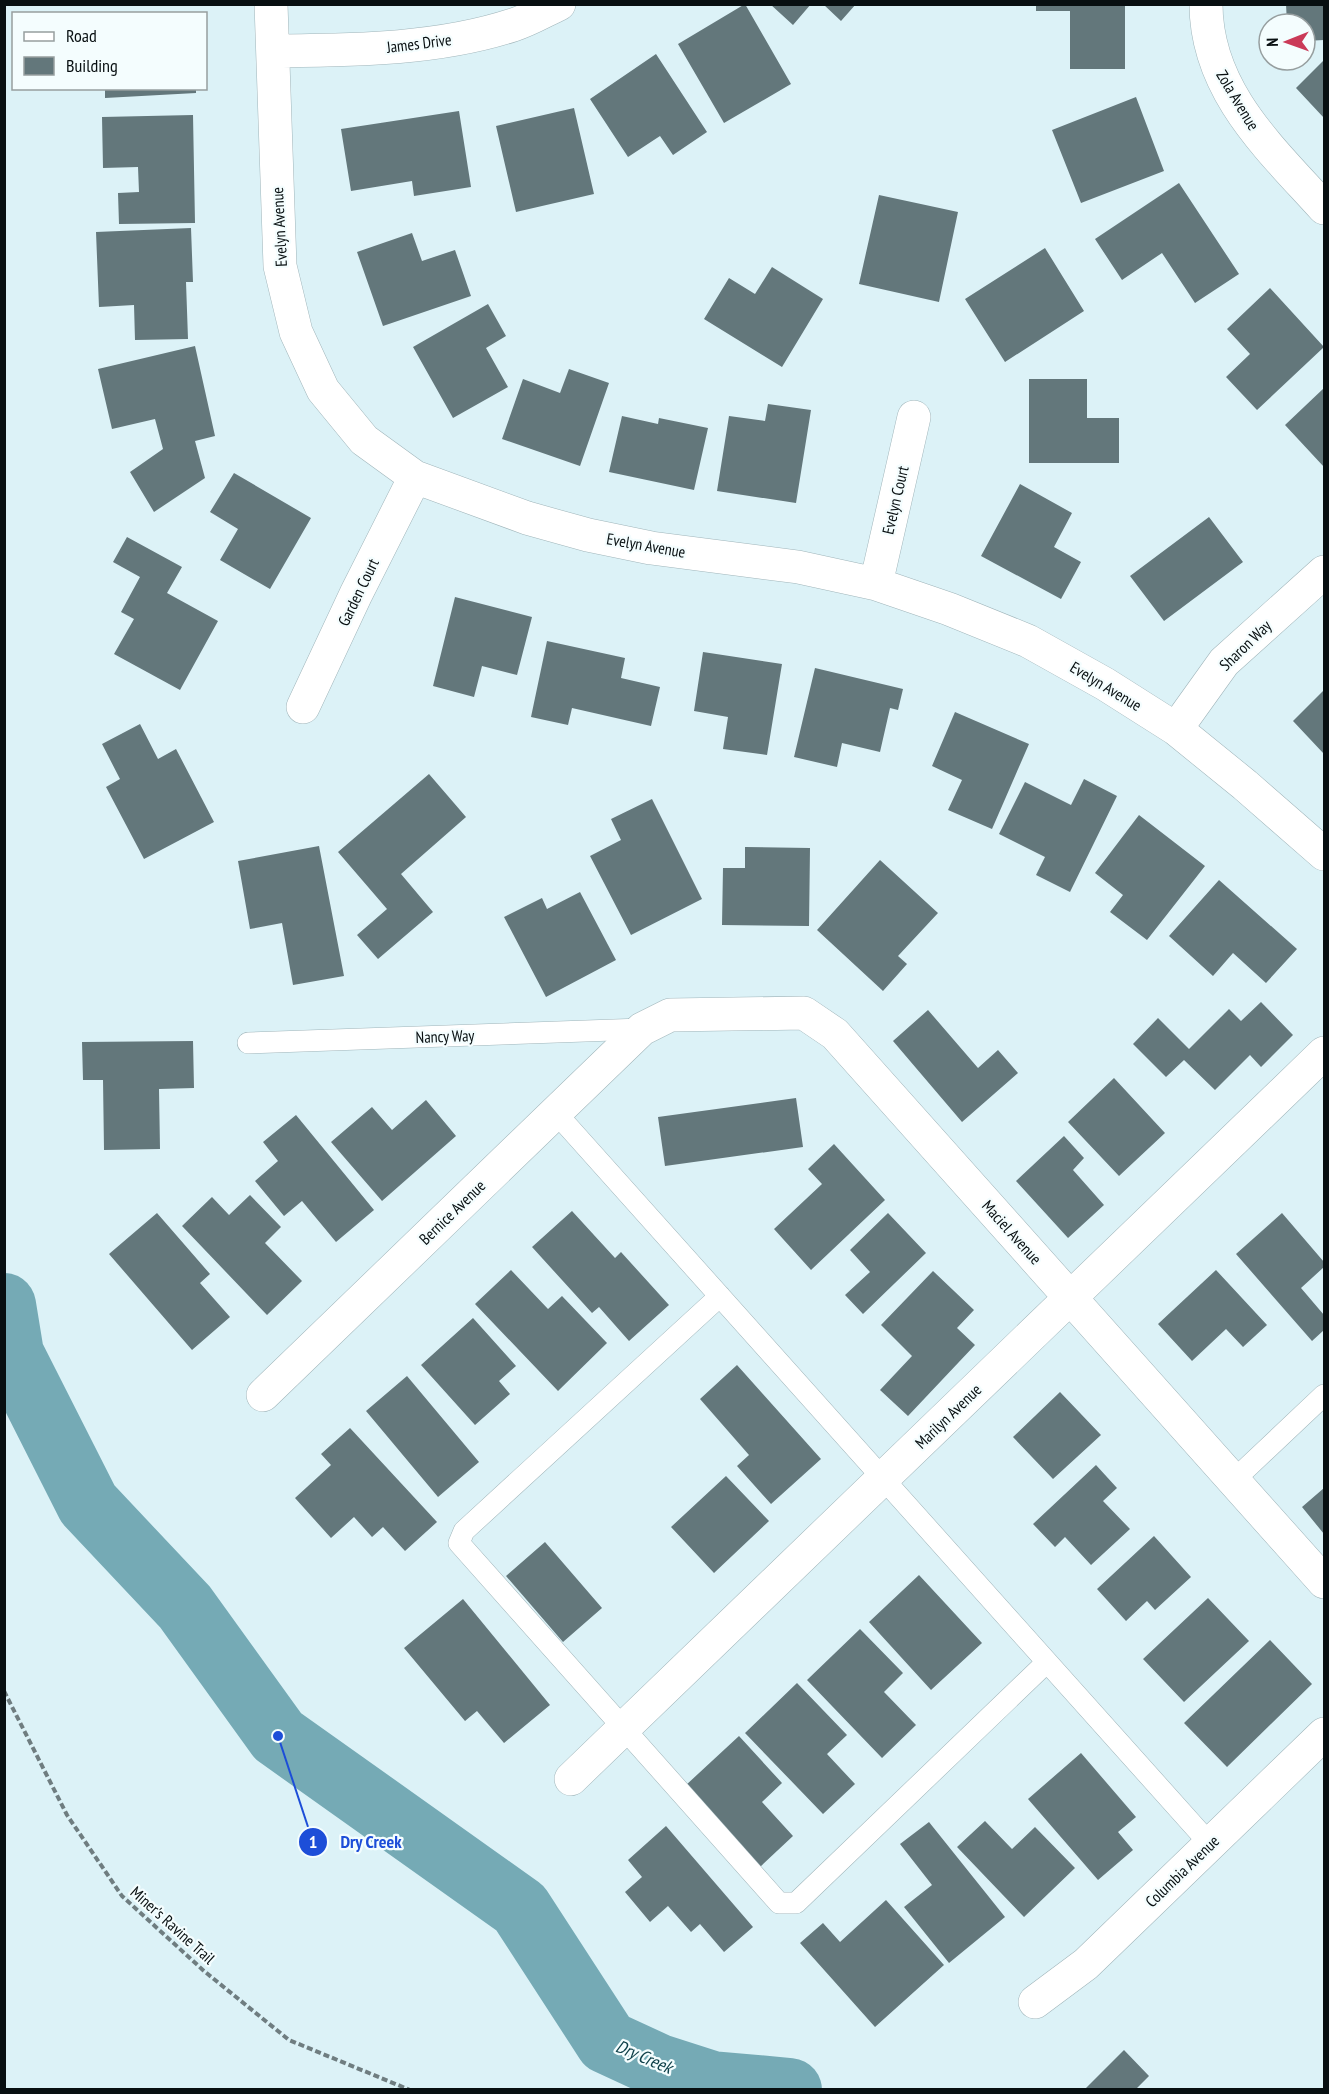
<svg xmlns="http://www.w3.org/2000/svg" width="1329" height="2094" viewBox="0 0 1329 2094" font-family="'PT Sans Narrow',sans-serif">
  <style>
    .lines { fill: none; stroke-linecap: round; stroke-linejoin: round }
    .river { stroke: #75aab5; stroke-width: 64 }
    .building { fill: #63777b }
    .service-casing { stroke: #a0b5ba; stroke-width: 22 }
    .minor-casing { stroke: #a0b5ba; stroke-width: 34 }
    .path { stroke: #6f7d80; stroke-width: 4; stroke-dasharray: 6 3; stroke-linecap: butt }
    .service { stroke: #fff; stroke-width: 21 }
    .minor { stroke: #fff; stroke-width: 33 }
    .labels { text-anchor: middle; stroke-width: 4.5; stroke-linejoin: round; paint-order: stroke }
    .street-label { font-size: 16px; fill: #080f11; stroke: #f4fdfe }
    .water-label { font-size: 18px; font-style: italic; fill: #0d3f48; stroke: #f4fdfe }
    .leader { fill: none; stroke: #1d4ed8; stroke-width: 2 }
    .callout-dot { fill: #1d4ed8; stroke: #f4fdfe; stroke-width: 2 }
    .mark-label { font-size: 18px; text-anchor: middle; font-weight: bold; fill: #fff }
    .callout-label { font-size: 18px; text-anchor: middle; font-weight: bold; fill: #1d4ed8; stroke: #f4fdfe; stroke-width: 4.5; stroke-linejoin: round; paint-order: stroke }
  </style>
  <rect width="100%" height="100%" fill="#dcf2f7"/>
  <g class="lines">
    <path class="river" d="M 4,1305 L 12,1354 L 88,1504 L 185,1607 L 278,1736 L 520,1908 L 607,2042 L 659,2066 L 712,2083 L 790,2090"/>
  </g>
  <path class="building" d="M 745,4 L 791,84 L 724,123 L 678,44 Z
    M 770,4 L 811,4 L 793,25 Z
    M 823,4 L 856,4 L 841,21 Z
    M 1036,4 L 1125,4 L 1125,69 L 1070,69 L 1070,11 L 1036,11 Z
    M 1286,4 L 1324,4 L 1324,40 L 1305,41 L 1305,24 L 1287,24 Z
    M 656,54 L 707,132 L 673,155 L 660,136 L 628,157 L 590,99 Z
    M 1324,60 L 1324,118 L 1296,88 Z
    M 105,88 L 196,88 L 196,93 L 105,98 Z
    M 1136,97 L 1164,171 L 1081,203 L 1052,130 Z
    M 574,108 L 594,194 L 516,212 L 496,126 Z
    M 459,111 L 471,187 L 414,196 L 412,181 L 351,191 L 341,129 Z
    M 193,115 L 195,223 L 119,224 L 118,193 L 139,192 L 138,167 L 103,168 L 102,117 Z
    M 1179,183 L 1239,274 L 1195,303 L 1162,253 L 1122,280 L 1095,239 Z
    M 879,195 L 958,212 L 939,302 L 859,284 Z
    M 191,228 L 193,282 L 186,282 L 188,339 L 135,340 L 134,305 L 99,307 L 96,232 Z
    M 412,233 L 422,261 L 455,250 L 471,296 L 383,326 L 357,252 Z
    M 1045,248 L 1084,311 L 1005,362 L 965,299 Z
    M 772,267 L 823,299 L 782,367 L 704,319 L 729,278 L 755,294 Z
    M 1270,288 L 1324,347 L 1257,410 L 1226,377 L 1250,354 L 1227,329 Z
    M 488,304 L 506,336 L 486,348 L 508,387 L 453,418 L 413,347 Z
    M 195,346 L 215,436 L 195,441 L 205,478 L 154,512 L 130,472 L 163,449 L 155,419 L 112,429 L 98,369 Z
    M 569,369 L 609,383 L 580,466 L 502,439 L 523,379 L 560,393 Z
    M 1029,379 L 1087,379 L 1087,418 L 1119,418 L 1119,463 L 1029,463 Z
    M 1324,388 L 1324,467 L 1285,425 Z
    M 768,404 L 811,410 L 796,503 L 717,491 L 729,416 L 765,421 Z
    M 622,416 L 658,424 L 659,418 L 708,428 L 694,490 L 609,472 Z
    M 234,473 L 311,518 L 270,589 L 220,560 L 238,529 L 210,512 Z
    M 1020,484 L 1072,513 L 1054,547 L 1081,562 L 1061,599 L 981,556 Z
    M 1209,517 L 1243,562 L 1164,621 L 1130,576 Z
    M 127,537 L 182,567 L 167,593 L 218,621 L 180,690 L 114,654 L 134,619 L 121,612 L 140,577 L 113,562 Z
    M 455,597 L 532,617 L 517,675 L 482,666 L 474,697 L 433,686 Z
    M 547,641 L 625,658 L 621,678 L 660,687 L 651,726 L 572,708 L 568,725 L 531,717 Z
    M 703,652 L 782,664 L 767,755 L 723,749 L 728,717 L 694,711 Z
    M 815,668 L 903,689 L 898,710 L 890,708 L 880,752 L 842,743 L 837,767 L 794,757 Z
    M 1324,690 L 1324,754 L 1293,721 Z
    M 955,712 L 1029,744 L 992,829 L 948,810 L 962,780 L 932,766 Z
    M 140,724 L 158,759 L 176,749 L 214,822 L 144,859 L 106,787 L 120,779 L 102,744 Z
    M 429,774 L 466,817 L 401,874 L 433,912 L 378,959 L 357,935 L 387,909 L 338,852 Z
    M 1084,779 L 1117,796 L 1070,892 L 1036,875 L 1045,857 L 999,834 L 1025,782 L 1071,805 Z
    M 652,799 L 702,899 L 631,935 L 590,856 L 621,840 L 611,819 Z
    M 1139,815 L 1205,866 L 1147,940 L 1110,912 L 1123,895 L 1095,873 Z
    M 319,846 L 344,976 L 293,985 L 282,923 L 250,929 L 238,861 Z
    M 745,847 L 810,848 L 809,926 L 722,925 L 723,868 L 745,868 Z
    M 880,860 L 938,913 L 898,956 L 907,964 L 883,991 L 817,930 Z
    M 1219,880 L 1297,949 L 1266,983 L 1233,953 L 1213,976 L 1169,936 Z
    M 580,892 L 616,960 L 546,997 L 504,917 L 542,898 L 547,909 Z
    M 1261,1002 L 1293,1035 L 1261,1067 L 1250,1055 L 1215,1090 L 1184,1060 L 1166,1077 L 1133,1044 L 1158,1018 L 1189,1049 L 1229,1009 L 1241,1021 Z
    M 928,1010 L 978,1068 L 998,1050 L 1018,1073 L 962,1122 L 893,1041 Z
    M 193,1041 L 194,1088 L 159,1089 L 160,1149 L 104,1150 L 103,1080 L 83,1080 L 82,1042 Z
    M 1114,1078 L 1165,1133 L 1119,1176 L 1068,1122 Z
    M 796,1098 L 803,1147 L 665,1166 L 658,1117 Z
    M 426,1100 L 456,1136 L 382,1201 L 331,1142 L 372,1107 L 392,1130 Z
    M 296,1115 L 374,1210 L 336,1242 L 302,1201 L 284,1216 L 255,1181 L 278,1161 L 263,1142 Z
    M 1064,1136 L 1084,1158 L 1073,1170 L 1104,1205 L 1068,1238 L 1016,1181 Z
    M 834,1144 L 885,1200 L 811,1270 L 774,1229 L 822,1184 L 808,1169 Z
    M 250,1195 L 281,1227 L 265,1243 L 302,1281 L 267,1315 L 182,1226 L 212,1197 L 229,1215 Z
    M 572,1211 L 615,1258 L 621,1252 L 669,1305 L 629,1341 L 599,1307 L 592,1313 L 532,1247 Z
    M 157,1213 L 210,1274 L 200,1283 L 230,1317 L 192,1350 L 109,1254 Z
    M 888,1213 L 926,1253 L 863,1314 L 845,1295 L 870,1272 L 850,1250 Z
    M 1282,1213 L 1324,1262 L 1324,1267 L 1301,1288 L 1324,1315 L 1324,1330 L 1312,1341 L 1236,1254 Z
    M 511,1270 L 548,1309 L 562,1296 L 607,1343 L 558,1391 L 475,1304 Z
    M 1216,1270 L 1267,1325 L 1243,1347 L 1226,1329 L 1192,1361 L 1158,1324 Z
    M 933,1271 L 974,1310 L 957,1328 L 975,1345 L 908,1416 L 880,1390 L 912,1356 L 881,1325 Z
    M 473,1318 L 516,1366 L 499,1381 L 510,1394 L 475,1425 L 421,1365 Z
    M 737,1365 L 821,1459 L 771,1504 L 737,1466 L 749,1455 L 700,1399 Z
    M 407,1376 L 479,1462 L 438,1497 L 366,1411 Z
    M 1060,1392 L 1101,1435 L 1053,1479 L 1013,1437 Z
    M 350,1428 L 437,1522 L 405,1551 L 383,1527 L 372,1537 L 354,1517 L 331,1538 L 295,1498 L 331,1465 L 321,1454 Z
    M 1096,1465 L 1117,1488 L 1103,1501 L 1130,1529 L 1091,1565 L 1065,1537 L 1055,1547 L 1033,1524 Z
    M 726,1476 L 769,1521 L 714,1573 L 671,1527 Z
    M 1324,1488 L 1324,1534 L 1302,1507 Z
    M 1154,1536 L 1191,1577 L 1155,1610 L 1147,1601 L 1126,1621 L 1097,1589 Z
    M 545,1542 L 602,1608 L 563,1642 L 506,1576 Z
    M 919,1575 L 982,1643 L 931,1690 L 869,1622 Z
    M 1208,1598 L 1249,1641 L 1184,1702 L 1143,1659 Z
    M 463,1599 L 550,1705 L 504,1743 L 477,1711 L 465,1721 L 404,1648 Z
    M 860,1629 L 903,1673 L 884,1692 L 916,1725 L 882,1758 L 807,1680 Z
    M 1270,1640 L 1312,1684 L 1227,1767 L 1184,1723 Z
    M 797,1683 L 847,1735 L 827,1754 L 855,1784 L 823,1814 L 745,1733 Z
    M 739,1736 L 782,1783 L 762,1802 L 793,1836 L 760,1867 L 685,1786 Z
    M 1081,1753 L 1136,1817 L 1118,1832 L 1133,1850 L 1098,1880 L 1028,1799 Z
    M 985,1821 L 1012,1849 L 1035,1827 L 1075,1868 L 1024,1917 L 957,1847 Z
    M 929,1822 L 1005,1917 L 949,1963 L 904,1907 L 932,1885 L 900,1844 Z
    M 666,1826 L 753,1927 L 724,1952 L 700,1924 L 691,1932 L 668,1906 L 650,1922 L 625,1892 L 642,1877 L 628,1860 Z
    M 886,1900 L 944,1965 L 875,2027 L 800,1943 L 823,1923 L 840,1942 Z
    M 1124,2050 L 1149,2076 L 1135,2090 L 1084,2090 Z"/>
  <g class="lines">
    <g class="service-casing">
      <path id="service" d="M 248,1043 L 642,1029
        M 556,1113 L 1210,1844
        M 720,1296 L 464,1531 L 459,1543 L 779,1903 L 796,1903 L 1047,1662
        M 1234,1480 L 1324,1395"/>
    </g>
    <g class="minor-casing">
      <path id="minor" d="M 271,4 L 280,266 L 296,332 L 323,390 L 364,440 L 415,477 L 527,518 L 588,535 L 651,548 L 798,567 L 876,584 L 949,609 L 1028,641 L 1105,684 L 1176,729 L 1245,785 L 1324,854
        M 1206,4 C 1206,91 1271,149 1324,208
        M 273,51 C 352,50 437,50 513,25 C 529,20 544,11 559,4
        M 876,584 L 914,417
        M 303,707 L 356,594 L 415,477
        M 1176,729 L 1224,662 L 1324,572
        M 263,1395 L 642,1029 L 670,1015 L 804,1013 L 835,1034 L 1324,1582
        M 571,1779 L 1324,1053
        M 1035,2002 L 1086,1964 L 1324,1734"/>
    </g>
    <path class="path" d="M 4,1691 L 67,1815 L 122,1896 L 204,1971 L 289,2040 L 410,2090"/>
    <use href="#service" class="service"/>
    <use href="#minor" class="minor"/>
  </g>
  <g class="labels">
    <g class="street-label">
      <text transform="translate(419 43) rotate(-7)" y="6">James Drive</text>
      <text transform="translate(1238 100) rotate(59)" y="6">Zola Avenue</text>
      <text transform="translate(279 227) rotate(-93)" y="6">Evelyn Avenue</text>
      <text transform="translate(895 500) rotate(-77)" y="6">Evelyn Court</text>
      <text transform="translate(646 545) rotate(10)" y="6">Evelyn Avenue</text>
      <text transform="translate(358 592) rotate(-64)" y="6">Garden Court</text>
      <text transform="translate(1245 645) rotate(-44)" y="6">Sharon Way</text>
      <text transform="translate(1106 686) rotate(31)" y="6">Evelyn Avenue</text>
      <text transform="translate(445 1036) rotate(-2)" y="6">Nancy Way</text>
      <text transform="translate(452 1212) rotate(-44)" y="6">Bernice Avenue</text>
      <text transform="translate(1012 1232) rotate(48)" y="6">Maciel Avenue</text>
      <text transform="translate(948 1416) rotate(-44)" y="6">Marilyn Avenue</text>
      <text transform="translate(1182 1871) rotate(-44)" y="6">Columbia Avenue</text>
      <text transform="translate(173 1925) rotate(42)" y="6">Miner's Ravine Trail</text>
    </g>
    <g class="water-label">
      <text transform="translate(644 2057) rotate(23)" y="6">Dry Creek</text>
    </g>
  </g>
  <path class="leader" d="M278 1736L313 1842"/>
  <g class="callout-dot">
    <circle cx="278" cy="1736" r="6"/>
    <circle cx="313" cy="1842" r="15"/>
  </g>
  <g class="mark-label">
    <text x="313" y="1848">1</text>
  </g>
  <g class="callout-label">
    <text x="371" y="1848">Dry Creek</text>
  </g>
  <rect width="1329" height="2094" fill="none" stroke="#080f11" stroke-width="12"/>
  <rect x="12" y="12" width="195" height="78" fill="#f4fdfe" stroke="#969e9f" stroke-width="1.5"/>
  <rect x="24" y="32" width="30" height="9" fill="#ffffff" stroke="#969e9f" stroke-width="1.5"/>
  <text x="66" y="42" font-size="18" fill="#080f11">Road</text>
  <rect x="24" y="57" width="30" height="18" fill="#63777b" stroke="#969e9f" stroke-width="1.5"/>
  <text x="66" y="72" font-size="18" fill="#080f11">Building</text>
  <g transform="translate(1287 42) rotate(269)"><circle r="28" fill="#f4fdfe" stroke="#969e9f" stroke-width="1.5"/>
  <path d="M0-4.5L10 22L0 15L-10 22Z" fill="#ca3a58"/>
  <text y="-9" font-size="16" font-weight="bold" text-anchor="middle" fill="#080f11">N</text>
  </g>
</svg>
